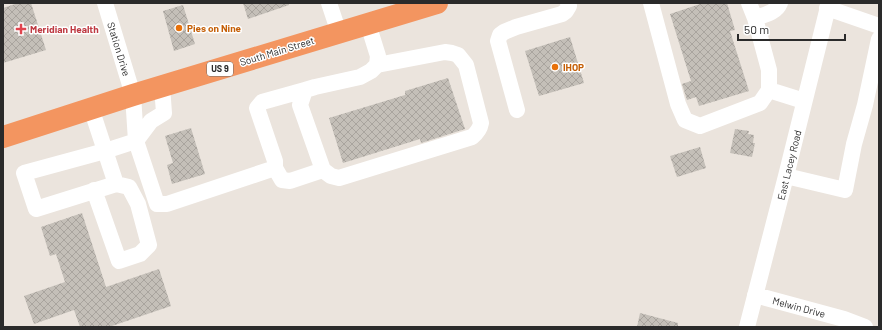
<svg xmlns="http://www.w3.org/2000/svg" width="882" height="330" viewBox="0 0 882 330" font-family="Barlow,sans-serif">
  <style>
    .building { fill: url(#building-cross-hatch) }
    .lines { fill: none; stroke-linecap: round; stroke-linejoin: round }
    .minor { stroke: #fff; stroke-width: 16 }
    .highway { stroke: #f39560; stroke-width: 22 }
    .food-dot { fill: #e8710a; stroke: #fff; stroke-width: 1.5 }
    .health-dot { fill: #e0444e; stroke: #fff; stroke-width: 1.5 }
    .labels { text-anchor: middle; stroke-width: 3; stroke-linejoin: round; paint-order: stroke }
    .shield { fill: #fff; stroke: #6a6a6a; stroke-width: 1 }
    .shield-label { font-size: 9px; font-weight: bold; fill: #2a2a2a }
    .food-label { font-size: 10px; font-weight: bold; fill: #c56008; stroke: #fff; text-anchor: start }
    .health-label { font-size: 10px; font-weight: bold; fill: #be3a42; stroke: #fff; text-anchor: start }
    .street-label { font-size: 10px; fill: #2a2a2a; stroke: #fff }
  </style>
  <defs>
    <pattern id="building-cross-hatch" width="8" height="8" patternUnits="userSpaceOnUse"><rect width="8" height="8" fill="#c4bfb8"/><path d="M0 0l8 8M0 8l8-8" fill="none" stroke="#a9a49e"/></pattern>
  </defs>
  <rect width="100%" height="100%" fill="#ebe4dd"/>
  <path class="building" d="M 18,3 L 31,3 L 46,50 L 3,63 L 3,8 Z
    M 243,3 L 289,3 L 289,5 L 248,19 Z
    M 703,3 L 727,3 L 735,30 L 730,31 L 749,91 L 699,106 L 696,97 L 687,100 L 682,84 L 691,81 L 670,14 Z
    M 183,5 L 195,44 L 174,51 L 163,11 Z
    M 570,37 L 584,83 L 539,96 L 525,51 Z
    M 448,78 L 465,129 L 421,143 L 420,139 L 343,163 L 329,118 L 405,95 L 405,91 Z
    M 191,128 L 205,174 L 172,184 L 167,165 L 173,163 L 165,136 Z
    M 735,129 L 749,131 L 748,134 L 754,135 L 753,143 L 755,143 L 752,157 L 730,153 Z
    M 700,147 L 706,168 L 677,177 L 670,156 Z
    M 82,213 L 106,287 L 159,269 L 171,306 L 109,327 L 80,327 L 74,310 L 34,324 L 24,296 L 65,282 L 56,254 L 50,256 L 41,227 Z
    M 640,313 L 678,323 L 678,327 L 637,327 Z"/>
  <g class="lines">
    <path class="minor" d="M 105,3 L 133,95 L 136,141 L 157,204 L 167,204 L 275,168
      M 329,3 L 339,33
      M 651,3 L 678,104 L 685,120 L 700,126 L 760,103 L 769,90 L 769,70 L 755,18 L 749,3
      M 827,8 L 879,26
      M 755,18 C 764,15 776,13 780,3
      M 368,24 L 378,56 L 377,65 L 371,71 L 360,77 L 315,87 L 305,90 L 300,105 L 323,170 L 331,176 L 339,178 L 472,137 C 477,133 480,129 481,123 L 466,65 L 458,55 L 452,53 L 445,52 L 377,65
      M 305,90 L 262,102 L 257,108 L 275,161 L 275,168 L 282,180 L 290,181 L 323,170
      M 769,90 L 804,101
      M 91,108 L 116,184 L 36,209 L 24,173 L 105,151 L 136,141 L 151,121 L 164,113 L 162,86
      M 517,110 L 498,41 L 500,35 L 504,32 L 516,27 L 562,14 L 566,11 L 569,6 L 568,3
      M 786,176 L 845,190 L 854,144 L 865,105 L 879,39
      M 94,190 L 119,261 L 140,254 L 149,245 L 138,204 L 129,187 L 116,184
      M 755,295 L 844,319 L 865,327
      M 747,327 L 786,176 L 829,3"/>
    <path class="highway" d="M 3,137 L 133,95 L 437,3"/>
  </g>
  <g class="food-dot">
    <circle cx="179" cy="28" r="4"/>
    <circle cx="555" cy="67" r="4"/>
  </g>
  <path class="health-dot" d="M19 23h4v4h4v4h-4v4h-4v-4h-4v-4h4z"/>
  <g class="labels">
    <rect class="shield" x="207" y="62" width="26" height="14" rx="3"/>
    <g class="shield-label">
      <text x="220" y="72">US 9</text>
    </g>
    <g class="food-label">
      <text x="187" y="32">Pies on Nine</text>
      <text x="563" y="71">IHOP</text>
    </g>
    <g class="health-label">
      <text x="30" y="33">Meridian Health</text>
    </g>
    <g class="street-label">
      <text transform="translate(119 49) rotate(73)" y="4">Station Drive</text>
      <text transform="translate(277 51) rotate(-17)" y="4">South Main Street</text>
      <text transform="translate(789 165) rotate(-76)" y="4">East Lacey Road</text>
      <text transform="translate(799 307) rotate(15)" y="4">Melwin Drive</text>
    </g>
  </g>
  <rect width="882" height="330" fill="none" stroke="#2a2a2a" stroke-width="8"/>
  <path d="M738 34v6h107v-6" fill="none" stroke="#2a2a2a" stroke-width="2"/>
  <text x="744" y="34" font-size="12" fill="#2a2a2a" stroke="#ffffff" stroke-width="3" paint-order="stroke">50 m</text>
</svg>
